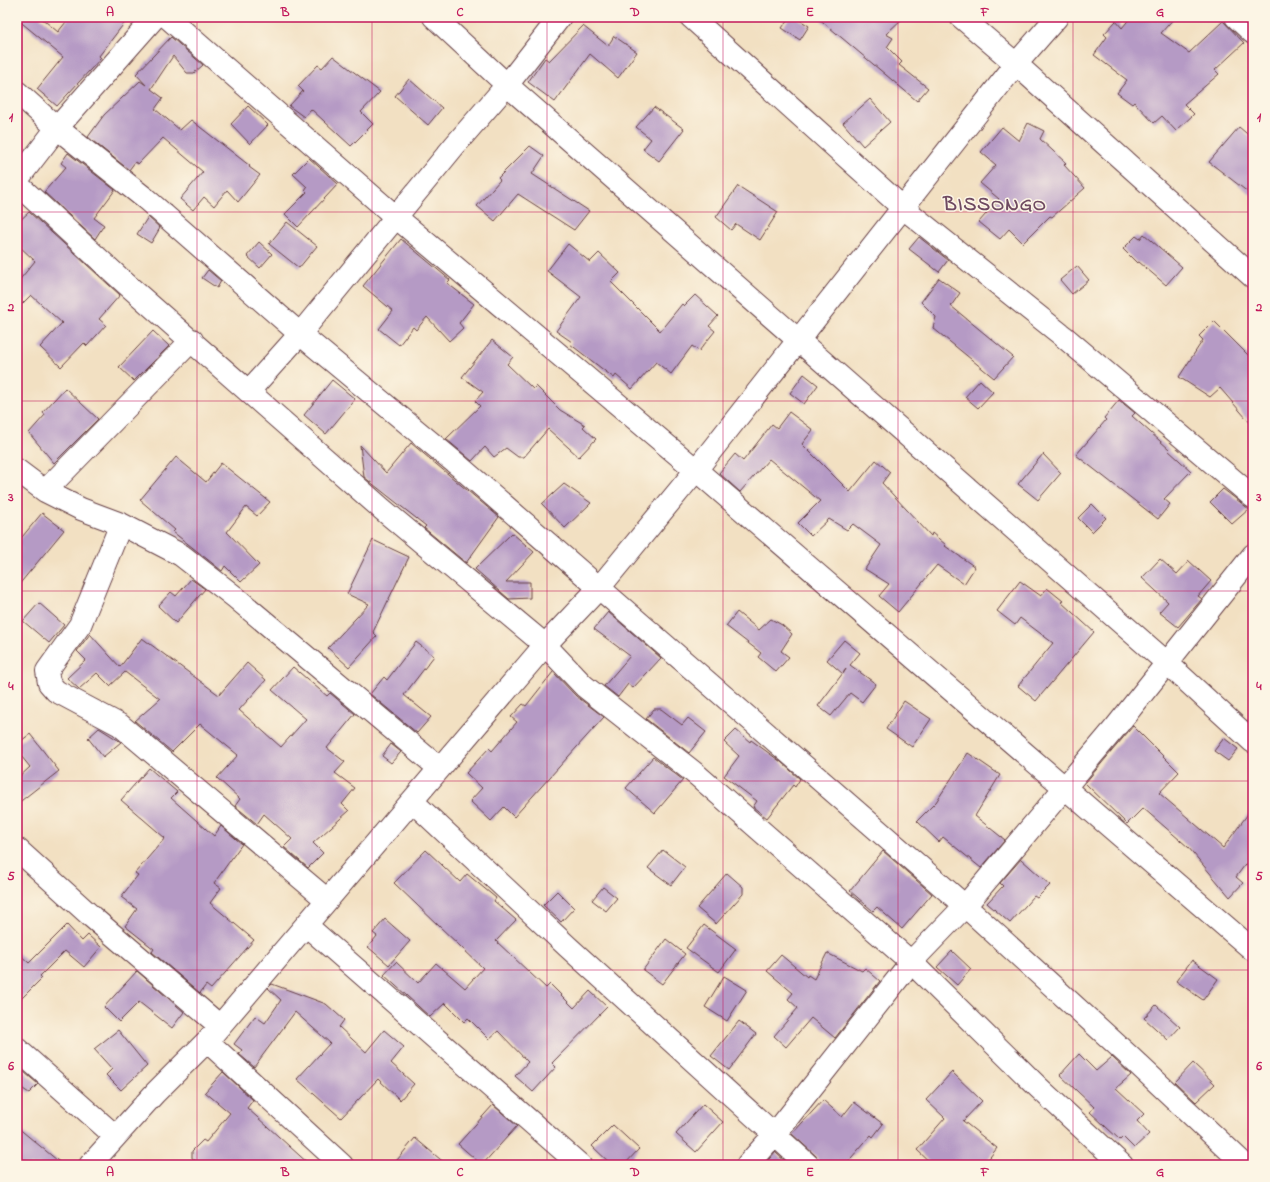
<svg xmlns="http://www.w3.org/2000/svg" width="1270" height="1182" viewBox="0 0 1270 1182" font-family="'Indie Flower',sans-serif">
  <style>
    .building { fill: #b59ac5 }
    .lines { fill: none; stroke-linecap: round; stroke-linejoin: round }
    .minor-casing { stroke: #633c42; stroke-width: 24 }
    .minor { stroke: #fff; stroke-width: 22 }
    .grid { fill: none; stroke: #c2185b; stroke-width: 1; stroke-opacity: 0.55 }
    .labels { text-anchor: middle; stroke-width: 3; stroke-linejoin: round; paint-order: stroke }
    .district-label { font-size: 20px; font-weight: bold; letter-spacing: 1px; fill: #6f4a61; stroke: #fcf5e5 }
    .neatline { fill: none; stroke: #c2185b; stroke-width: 1.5 }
    .grid-label { font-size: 13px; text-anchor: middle; font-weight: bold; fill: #c2185b }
  </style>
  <rect width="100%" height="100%" fill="#fcf5e5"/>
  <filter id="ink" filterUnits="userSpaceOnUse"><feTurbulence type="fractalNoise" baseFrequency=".025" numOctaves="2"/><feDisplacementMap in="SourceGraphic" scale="8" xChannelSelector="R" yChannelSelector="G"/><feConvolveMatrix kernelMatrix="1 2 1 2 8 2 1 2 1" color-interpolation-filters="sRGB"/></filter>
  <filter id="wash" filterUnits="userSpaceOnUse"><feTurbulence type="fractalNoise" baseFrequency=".012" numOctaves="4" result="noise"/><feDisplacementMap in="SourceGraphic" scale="16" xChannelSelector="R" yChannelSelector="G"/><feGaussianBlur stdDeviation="0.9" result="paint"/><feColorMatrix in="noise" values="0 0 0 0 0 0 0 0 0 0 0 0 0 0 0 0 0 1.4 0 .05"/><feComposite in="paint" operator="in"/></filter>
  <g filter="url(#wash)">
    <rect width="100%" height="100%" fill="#f2e0c2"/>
    <g id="blocks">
      <path class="building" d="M 17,17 L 40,17 L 58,32 L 70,17 L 129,17 L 99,56 L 101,58 L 57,106 L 37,89 L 63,57 L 17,19 Z
        M 790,17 L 795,17 L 809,26 L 800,40 L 782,28 Z
        M 817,17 L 904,17 L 886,34 L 893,38 L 887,47 L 902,62 L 899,65 L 928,88 L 917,101 Z
        M 1131,17 L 1175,17 L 1161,33 L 1189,53 L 1223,21 L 1244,43 L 1215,70 L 1219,74 L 1184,104 L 1194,114 L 1176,131 L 1162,116 L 1154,123 L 1134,102 L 1132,104 L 1117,93 L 1127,80 L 1094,55 L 1107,37 L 1104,34 L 1116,21 L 1122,28 Z
        M 583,26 L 608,46 L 614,36 L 637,52 L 618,78 L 590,54 L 555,102 L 528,82 L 545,58 L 549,61 Z
        M 171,37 L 203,65 L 194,73 L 187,73 L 173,56 L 151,89 L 163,98 L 155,109 L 180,130 L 191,120 L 250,166 L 249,167 L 260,175 L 238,202 L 227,190 L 214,206 L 204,197 L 193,210 L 180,199 L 203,172 L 163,138 L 138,164 L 135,162 L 129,170 L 88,137 L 104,115 L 140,81 L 146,85 L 136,74 Z
        M 333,56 L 380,92 L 361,112 L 373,124 L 351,146 L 311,109 L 304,117 L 289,106 L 303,91 L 298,86 L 318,65 L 322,68 Z
        M 409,79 L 442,108 L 428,125 L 395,96 Z
        M 870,99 L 890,122 L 863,146 L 843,123 Z
        M 248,106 L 268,125 L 250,144 L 231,124 Z
        M 654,107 L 684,129 L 659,161 L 643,149 L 651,139 L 636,127 Z
        M 1028,123 L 1044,131 L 1040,139 L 1066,163 L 1064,165 L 1085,188 L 1052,217 L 1050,216 L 1023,243 L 1009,229 L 1000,239 L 979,222 L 999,199 L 980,183 L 996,165 L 981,152 L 1002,127 L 1019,141 Z
        M 1239,127 L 1253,139 L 1253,196 L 1209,162 Z
        M 530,146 L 544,156 L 532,174 L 589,211 L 574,230 L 518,194 L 495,221 L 477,206 L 500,180 L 498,178 Z
        M 68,153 L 115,190 L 94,218 L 104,225 L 95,239 L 44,192 L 66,167 L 61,163 Z
        M 309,158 L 338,184 L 298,227 L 285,214 L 307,192 L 305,190 L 307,187 L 293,174 Z
        M 738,186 L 778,212 L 760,240 L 736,224 L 731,230 L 716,217 Z
        M 29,212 L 120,295 L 99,319 L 106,325 L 87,346 L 84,343 L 61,367 L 40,347 L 62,323 L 31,295 L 17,309 L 17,283 L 35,261 L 17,244 L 17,223 Z
        M 148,217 L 160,228 L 151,243 L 137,234 Z
        M 287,222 L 317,246 L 299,268 L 269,244 Z
        M 1144,234 L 1182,267 L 1166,285 L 1139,262 L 1137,263 L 1123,249 L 1136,236 L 1140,239 Z
        M 919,237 L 948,260 L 939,272 L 909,249 Z
        M 401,239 L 450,280 L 447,283 L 474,304 L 459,323 L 463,328 L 449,341 L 427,317 L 416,330 L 413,327 L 399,345 L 379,329 L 393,311 L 363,286 Z
        M 259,242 L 272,254 L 260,268 L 247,256 Z
        M 568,244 L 590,262 L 599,253 L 620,273 L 611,282 L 660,331 L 682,304 L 684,306 L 695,295 L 718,316 L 709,326 L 715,331 L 699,351 L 692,346 L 671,374 L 656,362 L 632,389 L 616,375 L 614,378 L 570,344 L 572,342 L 556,331 L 581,297 L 547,271 Z
        M 1077,266 L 1089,280 L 1072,294 L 1060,280 Z
        M 208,270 L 221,281 L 217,288 L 202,278 Z
        M 939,278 L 960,293 L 951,306 L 1013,357 L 994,378 L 933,328 L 936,317 L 921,302 Z
        M 1214,321 L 1253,360 L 1253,426 L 1220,388 L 1210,397 L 1179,377 L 1203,340 L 1199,336 Z
        M 153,331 L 169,346 L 134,381 L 119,367 Z
        M 492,340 L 513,357 L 507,364 L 533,389 L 536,386 L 560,410 L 585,425 L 583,427 L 596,439 L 579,457 L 548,429 L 524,457 L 518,457 L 506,448 L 494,457 L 485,447 L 472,461 L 446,439 L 480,406 L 475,401 L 483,392 L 462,377 Z
        M 804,374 L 818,385 L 804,404 L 790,393 Z
        M 332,380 L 355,399 L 326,434 L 304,415 Z
        M 980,380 L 993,392 L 978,408 L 965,397 Z
        M 65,388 L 98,419 L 54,463 L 29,433 L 45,415 L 43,412 Z
        M 1119,400 L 1135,413 L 1132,416 L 1169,449 L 1168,450 L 1191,471 L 1164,499 L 1170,504 L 1158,519 L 1076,455 L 1106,420 L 1104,418 Z
        M 789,412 L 813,430 L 802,444 L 850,492 L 876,460 L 890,472 L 882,483 L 931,536 L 932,533 L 946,545 L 945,546 L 975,567 L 964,584 L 937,565 L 898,612 L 879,596 L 889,584 L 865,569 L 881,545 L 853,524 L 847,530 L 829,519 L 811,536 L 798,523 L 820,501 L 769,459 L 740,492 L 719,473 L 735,454 L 743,461 L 772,424 L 777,428 Z
        M 411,443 L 499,517 L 466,563 L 424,528 L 426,526 L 364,477 L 360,445 L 386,473 Z
        M 1043,454 L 1061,473 L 1038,500 L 1018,484 Z
        M 176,457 L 206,482 L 221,463 L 270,502 L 257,516 L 246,507 L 227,532 L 259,565 L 241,582 L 225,566 L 222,571 L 173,532 L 175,530 L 140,500 Z
        M 564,484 L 591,503 L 565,528 L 542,504 Z
        M 1223,489 L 1249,509 L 1232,524 L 1210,502 Z
        M 1092,504 L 1106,518 L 1092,532 L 1078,518 Z
        M 42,513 L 64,530 L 17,587 L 17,543 Z
        M 512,533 L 534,552 L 506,582 L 530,582 L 530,598 L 509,599 L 475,569 Z
        M 373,540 L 409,557 L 373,632 L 377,636 L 349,667 L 328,648 L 369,604 L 347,594 Z
        M 1160,559 L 1177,574 L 1189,561 L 1211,581 L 1198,596 L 1202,599 L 1178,627 L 1159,612 L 1168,602 L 1142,578 Z
        M 191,579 L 205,589 L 176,623 L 158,606 L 171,592 L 176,596 Z
        M 1020,581 L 1041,596 L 1047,588 L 1063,601 L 1061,602 L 1094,632 L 1036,701 L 1018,686 L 1053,643 L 1020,618 L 1015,625 L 997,611 Z
        M 39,603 L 64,625 L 49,643 L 23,621 Z
        M 608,612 L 661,658 L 633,688 L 628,684 L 618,697 L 604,686 L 630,656 L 594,629 Z
        M 737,612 L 759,630 L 771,619 L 782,625 L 792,634 L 781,651 L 789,657 L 776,672 L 758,657 L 761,653 L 726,626 Z
        M 90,634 L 120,667 L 142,638 L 219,695 L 247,663 L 266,680 L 239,710 L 281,747 L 306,719 L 272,690 L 293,667 L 327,696 L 330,693 L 355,714 L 327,748 L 345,762 L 335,773 L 355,788 L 342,804 L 349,811 L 313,843 L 323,853 L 308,868 L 284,847 L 292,839 L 264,814 L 257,824 L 235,806 L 240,799 L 217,778 L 238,755 L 200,724 L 172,752 L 135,721 L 160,699 L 125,672 L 110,686 L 97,673 L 79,689 L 67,678 L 86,660 L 77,651 Z
        M 844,640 L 860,653 L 850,665 L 876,684 L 862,702 L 850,693 L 831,716 L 818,706 L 846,669 L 843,674 L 827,660 Z
        M 416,642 L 434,656 L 404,695 L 431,717 L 417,733 L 370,694 L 384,677 L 387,680 Z
        M 553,672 L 576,696 L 604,717 L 514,817 L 504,807 L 491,821 L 470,801 L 482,788 L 466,773 L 489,748 L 492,751 L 517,722 L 511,717 L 523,704 L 526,706 Z
        M 904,701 L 931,719 L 912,747 L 886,729 Z
        M 654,709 L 661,709 L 682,725 L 688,718 L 706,732 L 689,753 L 646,719 Z
        M 1133,726 L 1179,772 L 1159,793 L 1223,848 L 1253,807 L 1253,854 L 1236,877 L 1243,883 L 1230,897 L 1188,847 L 1143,808 L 1127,824 L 1085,783 Z
        M 99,728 L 121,742 L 103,757 L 88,738 Z
        M 736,730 L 750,742 L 751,740 L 781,762 L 800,779 L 795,787 L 793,785 L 767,818 L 753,807 L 757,801 L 724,776 L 739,756 L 724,742 Z
        M 30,734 L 59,771 L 17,804 L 17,779 L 30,767 L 17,751 L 17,744 Z
        M 1224,738 L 1238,749 L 1228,761 L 1214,751 Z
        M 391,744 L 401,752 L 391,763 L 382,756 Z
        M 968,753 L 1000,775 L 975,816 L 1005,840 L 981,868 L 943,837 L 939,842 L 917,821 L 936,802 Z
        M 653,757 L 683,780 L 655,813 L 626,788 Z
        M 149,768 L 177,792 L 171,798 L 214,836 L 221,826 L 242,844 L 214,883 L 221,888 L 210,903 L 254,940 L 211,989 L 206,985 L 200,993 L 152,952 L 154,949 L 125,926 L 137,909 L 121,897 L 138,875 L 135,873 L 165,838 L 121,800 Z
        M 426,850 L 460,882 L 467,874 L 496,898 L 494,901 L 516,920 L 496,941 L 546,988 L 550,984 L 574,1008 L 590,991 L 607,1007 L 552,1063 L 556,1067 L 533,1092 L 515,1076 L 528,1062 L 498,1031 L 489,1039 L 468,1018 L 464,1022 L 445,1003 L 430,1017 L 384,975 L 396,962 L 418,983 L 436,963 L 465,988 L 483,968 L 394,883 Z
        M 663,850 L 685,867 L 671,885 L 648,868 Z
        M 883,851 L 932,894 L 902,929 L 877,907 L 873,911 L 850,891 Z
        M 1021,859 L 1050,885 L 1037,898 L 1034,896 L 1010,923 L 987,903 L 1003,886 L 1000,883 Z
        M 727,873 L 743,887 L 743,894 L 716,924 L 697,908 Z
        M 603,887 L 617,898 L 606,911 L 592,900 Z
        M 557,891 L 574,908 L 561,922 L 543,905 Z
        M 385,919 L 410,941 L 389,965 L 368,947 L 377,936 L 373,933 Z
        M 67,925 L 82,941 L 88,935 L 101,947 L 84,967 L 65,951 L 40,976 L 42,978 L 17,1003 L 17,952 L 29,963 Z
        M 704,925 L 736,949 L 719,972 L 686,948 Z
        M 666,939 L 685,954 L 662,984 L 643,970 Z
        M 952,951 L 971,969 L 957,985 L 937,967 Z
        M 827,953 L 862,971 L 865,968 L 880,981 L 835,1038 L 811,1018 L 786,1047 L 774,1036 L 798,1008 L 788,999 L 793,993 L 767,971 L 781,955 L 807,977 L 808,975 L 814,979 Z
        M 1192,960 L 1218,979 L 1203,1000 L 1176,981 Z
        M 137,971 L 184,1012 L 172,1028 L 139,1002 L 119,1022 L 104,1007 Z
        M 724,976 L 747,990 L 727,1021 L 705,1007 Z
        M 272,984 L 326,1004 L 344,1020 L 339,1027 L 366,1052 L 384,1030 L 404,1047 L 391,1063 L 414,1084 L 400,1100 L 378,1079 L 341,1118 L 297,1079 L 330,1043 L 295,1012 L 254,1067 L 239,1054 L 242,1050 L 234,1044 L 255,1016 L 265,1023 L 281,1000 L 268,988 Z
        M 1156,1005 L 1180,1027 L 1168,1040 L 1144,1018 Z
        M 739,1021 L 756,1034 L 729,1070 L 711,1056 Z
        M 118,1030 L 147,1066 L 121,1090 L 106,1075 L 112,1069 L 94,1049 Z
        M 1079,1054 L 1096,1071 L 1112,1057 L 1131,1075 L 1116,1088 L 1144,1114 L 1137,1121 L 1149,1134 L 1134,1148 L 1123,1137 L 1120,1140 L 1090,1112 L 1094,1107 L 1060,1075 Z
        M 1193,1063 L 1215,1084 L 1196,1102 L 1175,1082 Z
        M 17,1066 L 38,1084 L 29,1093 L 17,1085 Z
        M 223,1072 L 253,1100 L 247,1108 L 310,1165 L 201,1165 L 192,1158 L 192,1151 L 203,1140 L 206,1142 L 230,1113 L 205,1092 Z
        M 952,1072 L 982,1101 L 963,1121 L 997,1148 L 984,1165 L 933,1165 L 917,1150 L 945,1118 L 926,1100 Z
        M 823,1100 L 842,1117 L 854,1102 L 883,1124 L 873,1137 L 871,1135 L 845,1165 L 820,1165 L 816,1156 L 792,1134 Z
        M 703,1104 L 723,1122 L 696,1152 L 676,1134 Z
        M 493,1105 L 517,1126 L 482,1165 L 458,1144 Z
        M 613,1125 L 639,1149 L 624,1165 L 612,1165 L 592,1146 Z
        M 17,1127 L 63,1165 L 17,1165 Z
        M 415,1138 L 447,1165 L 393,1165 Z
        M 775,1152 L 789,1165 L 764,1165 Z"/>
    </g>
  </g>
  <g filter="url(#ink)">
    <use href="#blocks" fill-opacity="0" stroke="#633c42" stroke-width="1"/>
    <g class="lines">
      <g class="minor-casing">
        <path id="minor" d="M 167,17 L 397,218 L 696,470 L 1253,950
          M 434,17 L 507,85 L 1167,663 L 1253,742
          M 691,17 L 902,207 L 1063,336 L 1253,497
          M 961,17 L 1016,64 L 1253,277
          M 1236,17 L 1253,33
          M 17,92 L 57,128 L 146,199 L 300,334 L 459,466 L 965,906 L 1128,1055 L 1245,1165
          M 17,180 L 57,128 L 155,17
          M 17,184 L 124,282 L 382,509 L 545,645 L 584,686 L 697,775 L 911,962 L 1038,1087 L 1122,1165
          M 249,391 L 300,334 L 455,145 L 507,85 L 560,17
          M 17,470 L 45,491 L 81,509 L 121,524 L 181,555 L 235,597 L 439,768
          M 45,491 L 192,340
          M 121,524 L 80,625 L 47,671 L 49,683 L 56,691 L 120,725 L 327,900
          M 412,801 L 568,947 L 808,1165
          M 17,849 L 92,917 L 220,1026
          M 306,925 L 580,1165
          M 207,1041 L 342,1165
          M 17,1049 L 115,1136
          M 90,1165 L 155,1093 L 207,1041 L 545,645 L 599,588 L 696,470 L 1016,64 L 1057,17
          M 747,1165 L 774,1135 L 911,962 L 965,906 L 1115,728 L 1253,555"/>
      </g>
      <use href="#minor" class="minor"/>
    </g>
  </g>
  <path class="grid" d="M 197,17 L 197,1165M 372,17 L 372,1165M 547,17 L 547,1165M 723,17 L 723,1165M 898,17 L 898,1165M 1073,17 L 1073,1165M 17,212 L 1253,212M 17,401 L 1253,401M 17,591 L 1253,591M 17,781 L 1253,781M 17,970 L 1253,970"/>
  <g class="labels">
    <g class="district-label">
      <text x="995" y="210">BISSONGO</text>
    </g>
  </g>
  <rect width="1270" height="1182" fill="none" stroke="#fcf5e5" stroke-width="44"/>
  <rect x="22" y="22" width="1226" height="1138" class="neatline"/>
  <g class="grid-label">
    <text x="110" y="16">A</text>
    <text x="285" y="16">B</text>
    <text x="460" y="16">C</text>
    <text x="635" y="16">D</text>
    <text x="810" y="16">E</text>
    <text x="985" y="16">F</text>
    <text x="1160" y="16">G</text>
    <text x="11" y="121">1</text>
    <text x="1259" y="121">1</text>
    <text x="11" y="311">2</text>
    <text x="1259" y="311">2</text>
    <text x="11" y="501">3</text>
    <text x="1259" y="501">3</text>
    <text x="11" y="690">4</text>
    <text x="1259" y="690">4</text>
    <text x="11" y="880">5</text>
    <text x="1259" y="880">5</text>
    <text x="11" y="1070">6</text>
    <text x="1259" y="1070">6</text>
    <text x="110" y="1176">A</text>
    <text x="285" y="1176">B</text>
    <text x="460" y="1176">C</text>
    <text x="635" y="1176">D</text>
    <text x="810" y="1176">E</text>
    <text x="985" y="1176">F</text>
    <text x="1160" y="1176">G</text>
  </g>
</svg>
